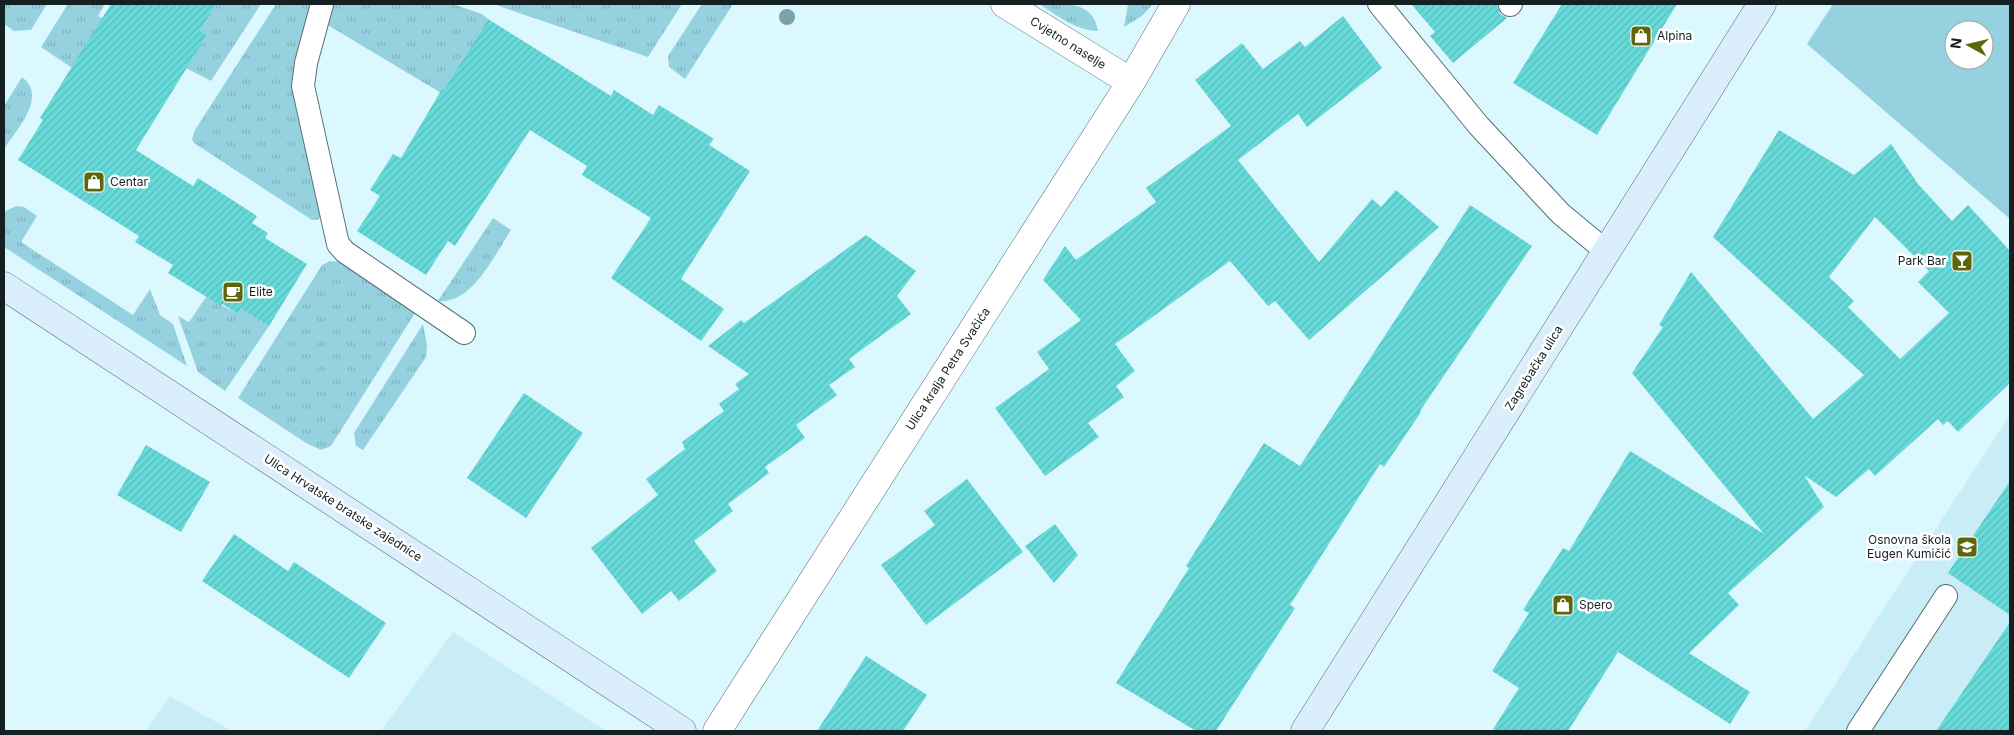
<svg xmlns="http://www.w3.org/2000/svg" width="2014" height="735" viewBox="0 0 2014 735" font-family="Inter,sans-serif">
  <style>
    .built { fill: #c8edf6 }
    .grass { fill: url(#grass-tufts) }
    .green { fill: #96d1df; fill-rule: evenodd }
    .building { fill: url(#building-hatch); fill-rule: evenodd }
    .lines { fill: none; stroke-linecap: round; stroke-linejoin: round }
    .lane-casing { stroke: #556e74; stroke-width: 24 }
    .street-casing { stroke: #556e74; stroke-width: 29 }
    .secondary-casing { stroke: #556e74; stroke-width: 29 }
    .lane { stroke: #fff; stroke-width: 22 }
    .street { stroke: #fff; stroke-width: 28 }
    .secondary { stroke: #daeffb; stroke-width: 28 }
    .tree { fill: #7ba1aa }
    .labels { text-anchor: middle; stroke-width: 5; stroke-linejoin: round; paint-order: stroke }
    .poi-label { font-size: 12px; fill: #152022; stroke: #fff; text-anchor: start }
    .street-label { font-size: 12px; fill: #152022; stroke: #fff }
  </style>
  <defs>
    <pattern id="grass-tufts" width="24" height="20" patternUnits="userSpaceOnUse" patternTransform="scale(1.25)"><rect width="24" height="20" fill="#96d1df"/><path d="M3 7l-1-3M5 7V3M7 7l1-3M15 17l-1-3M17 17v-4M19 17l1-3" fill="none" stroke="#80b3bf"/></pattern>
    <pattern id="building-hatch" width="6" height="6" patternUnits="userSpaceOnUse" patternTransform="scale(1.25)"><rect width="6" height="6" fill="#66dad9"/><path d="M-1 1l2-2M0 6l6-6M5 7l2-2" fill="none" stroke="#58bbba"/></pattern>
  </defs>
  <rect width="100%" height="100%" fill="#dcf8ff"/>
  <path class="built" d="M 2010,415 L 2010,731 L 1805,731 L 1886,605 Z
    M 453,632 L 606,731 L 381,731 Z
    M 170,696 L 232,731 L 146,731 Z"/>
  <path class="grass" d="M 4,4 L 47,4 L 31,30 L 14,31 L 4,24 Z
    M 68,4 L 105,4 L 98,16 L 106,20 L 78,72 L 41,47 Z
    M 217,4 L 261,4 L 211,81 L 186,68 L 207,35 L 200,31 Z
    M 276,4 L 313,4 L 295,98 L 320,215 L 320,218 L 317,220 L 312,220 L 194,143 L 192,139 L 195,130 Z
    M 332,4 L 453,4 L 482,14 L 488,19 L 462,61 L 449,94 L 441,93 L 326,24 Z
    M 493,4 L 682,4 L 648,57 Z
    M 702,4 L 733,4 L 685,79 L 669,67 L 668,56 Z
    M 1039,4 C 1064,4 1093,0 1098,31 C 1075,30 1058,16 1039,4 Z
    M 1128,4 L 1153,4 L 1142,16 L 1124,27 Z
    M 22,77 C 48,97 17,129 4,149 L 4,106 Z
    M 16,206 L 24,207 L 37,216 L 21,242 L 133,315 L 150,289 L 160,315 L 173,324 L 187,366 L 4,247 L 4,212 Z
    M 493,218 L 511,230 C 495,254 472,305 438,301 Z
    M 330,261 L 339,262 L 415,313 L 331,446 L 321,450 L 306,443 L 238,398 L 322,265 Z
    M 206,297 L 238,314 L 241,309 L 269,326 L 225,391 L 198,372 L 178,316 L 189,322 Z
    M 423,324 L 427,345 L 426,357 L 363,450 L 356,446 L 354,433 Z"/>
  <path class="green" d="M 1833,4 L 2010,4 L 2010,219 L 1807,44 ZM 1954,30 L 1984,30 L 1984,60 L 1954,60 Z"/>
  <path class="building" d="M 111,4 L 217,4 L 200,31 L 207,35 L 136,150 L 193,186 L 198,178 L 257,216 L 252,223 L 268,233 L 265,238 L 307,264 L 269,326 L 241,309 L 238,314 L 222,304 L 221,306 L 168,273 L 173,265 L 135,242 L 139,236 L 18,160 L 43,120 L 40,118 Z
    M 1411,4 L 1497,4 L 1500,14 L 1507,18 L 1453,63 L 1430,36 L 1435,32 Z
    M 1562,4 L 1677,4 L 1597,135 L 1513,83 Z
    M 1343,16 L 1382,68 L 1307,127 L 1298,114 L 1238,160 L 1319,262 L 1372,199 L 1381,207 L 1396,190 L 1439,227 L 1309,340 L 1275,301 L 1268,306 L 1230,261 L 1115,344 L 1135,371 L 1116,386 L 1124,397 L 1088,423 L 1099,437 L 1045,476 L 995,408 L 1049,369 L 1037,352 L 1081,320 L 1043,280 L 1065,246 L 1076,260 L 1156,202 L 1146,188 L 1231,126 L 1195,80 L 1242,43 L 1263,69 L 1300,41 L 1305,47 Z
    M 488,19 L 611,96 L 614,90 L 653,115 L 659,105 L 714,139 L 709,145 L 750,171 L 681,279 L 724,309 L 701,341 L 611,278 L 651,218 L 582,175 L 587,166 L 530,130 L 455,246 L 448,241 L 426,275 L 357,231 L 380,196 L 370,190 L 393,154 L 401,158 L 442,89 L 444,90 Z
    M 1779,130 L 1854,175 L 1891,144 L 1918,184 L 1952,221 L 1968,205 L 2010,251 L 2010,383 L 1958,432 L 1948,421 L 1943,425 L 1938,419 L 1875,476 L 1869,469 L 1836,497 L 1804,475 L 1824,507 L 1728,593 L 1739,605 L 1689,653 L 1750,692 L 1730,724 L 1618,652 L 1568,731 L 1492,731 L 1519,688 L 1492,671 L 1529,613 L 1523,610 L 1563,548 L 1569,551 L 1630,451 L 1764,534 L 1632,373 L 1663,327 L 1659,325 L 1691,272 L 1813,419 L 1864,375 L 1713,237 ZM 1875,217 L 1929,271 L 1918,282 L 1949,313 L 1900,359 L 1848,307 L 1854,301 L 1829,277 Z
    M 1470,205 L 1532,246 L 1420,411 L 1421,412 L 1384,467 L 1380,464 L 1290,605 L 1295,608 L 1216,731 L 1196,731 L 1116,683 L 1189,568 L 1186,566 L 1264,443 L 1300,466 Z
    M 866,235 L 916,271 L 897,296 L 911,314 L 849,359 L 855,367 L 829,385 L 837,395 L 796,425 L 805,438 L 765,467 L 769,473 L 728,504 L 733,511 L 694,541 L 717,571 L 679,601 L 671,591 L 642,614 L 591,548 L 658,495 L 646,479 L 685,449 L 682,442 L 724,411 L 719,404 L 739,389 L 735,384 L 749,374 L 708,346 L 741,320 L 744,323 Z
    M 524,393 L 583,433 L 526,518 L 467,478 Z
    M 146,445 L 210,482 L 181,532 L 117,495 Z
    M 967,479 L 1023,552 L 926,625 L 881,565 L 935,525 L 924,511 Z
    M 2010,481 L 2010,615 L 1948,573 Z
    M 1055,524 L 1078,555 L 1054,583 L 1025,546 Z
    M 234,534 L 288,571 L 294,562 L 386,623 L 349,678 L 202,581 Z
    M 2010,622 L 2010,731 L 1936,731 Z
    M 866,656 L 927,695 L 903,731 L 817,731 Z"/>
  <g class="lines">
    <g class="lane-casing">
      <path id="lane" d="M 322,4 L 306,63 L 303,86 L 338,244 L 345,252 L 464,333
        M 1379,4 L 1479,126 L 1561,214 L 1607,252
        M 1510,5 L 1511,4
        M 1858,731 L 1946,596"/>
    </g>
    <g class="street-casing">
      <path id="street" d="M 1005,4 L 1131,82
        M 717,731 L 1131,82 L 1176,4"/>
    </g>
    <g class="secondary-casing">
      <path id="secondary" d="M 4,286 L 682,731
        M 1305,731 L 1762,4"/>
    </g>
    <use href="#lane" class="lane"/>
    <use href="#street" class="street"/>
    <use href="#secondary" class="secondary"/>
  </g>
  <circle class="tree" cx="787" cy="17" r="8"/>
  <defs>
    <g id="shop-square" transform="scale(1.125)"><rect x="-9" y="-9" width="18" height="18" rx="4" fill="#5d6709" stroke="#fff"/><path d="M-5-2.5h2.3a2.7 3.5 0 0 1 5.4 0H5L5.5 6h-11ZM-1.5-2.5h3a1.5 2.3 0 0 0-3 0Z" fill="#fff"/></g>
    <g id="bar-square" transform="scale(1.125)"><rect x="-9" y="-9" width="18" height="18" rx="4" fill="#5d6709" stroke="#fff"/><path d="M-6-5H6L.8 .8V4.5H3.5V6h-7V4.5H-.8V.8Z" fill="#fff"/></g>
    <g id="cafe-square" transform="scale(1.125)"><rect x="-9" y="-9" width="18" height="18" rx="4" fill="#5d6709" stroke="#fff"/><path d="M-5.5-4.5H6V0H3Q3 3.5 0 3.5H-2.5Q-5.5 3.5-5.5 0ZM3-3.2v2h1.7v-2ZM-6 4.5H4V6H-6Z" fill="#fff"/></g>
    <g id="school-square" transform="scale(1.125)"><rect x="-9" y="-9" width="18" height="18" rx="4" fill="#5d6709" stroke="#fff"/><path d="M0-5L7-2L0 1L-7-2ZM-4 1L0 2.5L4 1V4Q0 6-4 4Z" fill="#fff"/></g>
  </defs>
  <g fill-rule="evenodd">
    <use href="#shop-square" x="1641" y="36"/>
    <use href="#shop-square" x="94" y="182"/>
    <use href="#bar-square" x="1962" y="261"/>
    <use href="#cafe-square" x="233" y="292"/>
    <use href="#school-square" x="1967" y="547"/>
    <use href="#shop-square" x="1563" y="605"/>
  </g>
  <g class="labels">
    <g class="poi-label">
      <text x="1657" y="40">Alpina</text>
      <text x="110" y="186">Centar</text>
      <text x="1946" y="265" text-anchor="end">Park Bar</text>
      <text x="249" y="296">Elite</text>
      <text x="1951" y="544" text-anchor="end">Osnovna škola<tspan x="1951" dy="14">Eugen Kumičić</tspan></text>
      <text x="1579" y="609">Spero</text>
    </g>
    <g class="street-label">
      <text transform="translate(1068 43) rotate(32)" y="4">Cvjetno naselje</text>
      <text transform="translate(1534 368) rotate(-58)" y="4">Zagrebačka ulica</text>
      <text transform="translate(948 369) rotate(-57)" y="4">Ulica kralja Petra Svačića</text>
      <text transform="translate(343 508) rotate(33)" y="4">Ulica Hrvatske bratske zajednice</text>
    </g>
  </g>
  <rect width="2014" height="735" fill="none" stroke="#152022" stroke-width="10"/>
  <g transform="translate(1969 45) rotate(278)"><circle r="24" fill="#ffffff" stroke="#a1a6a7"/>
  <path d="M0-4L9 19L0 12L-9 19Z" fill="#5d6709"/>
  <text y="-8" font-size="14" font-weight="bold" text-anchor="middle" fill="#152022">N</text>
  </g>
</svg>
